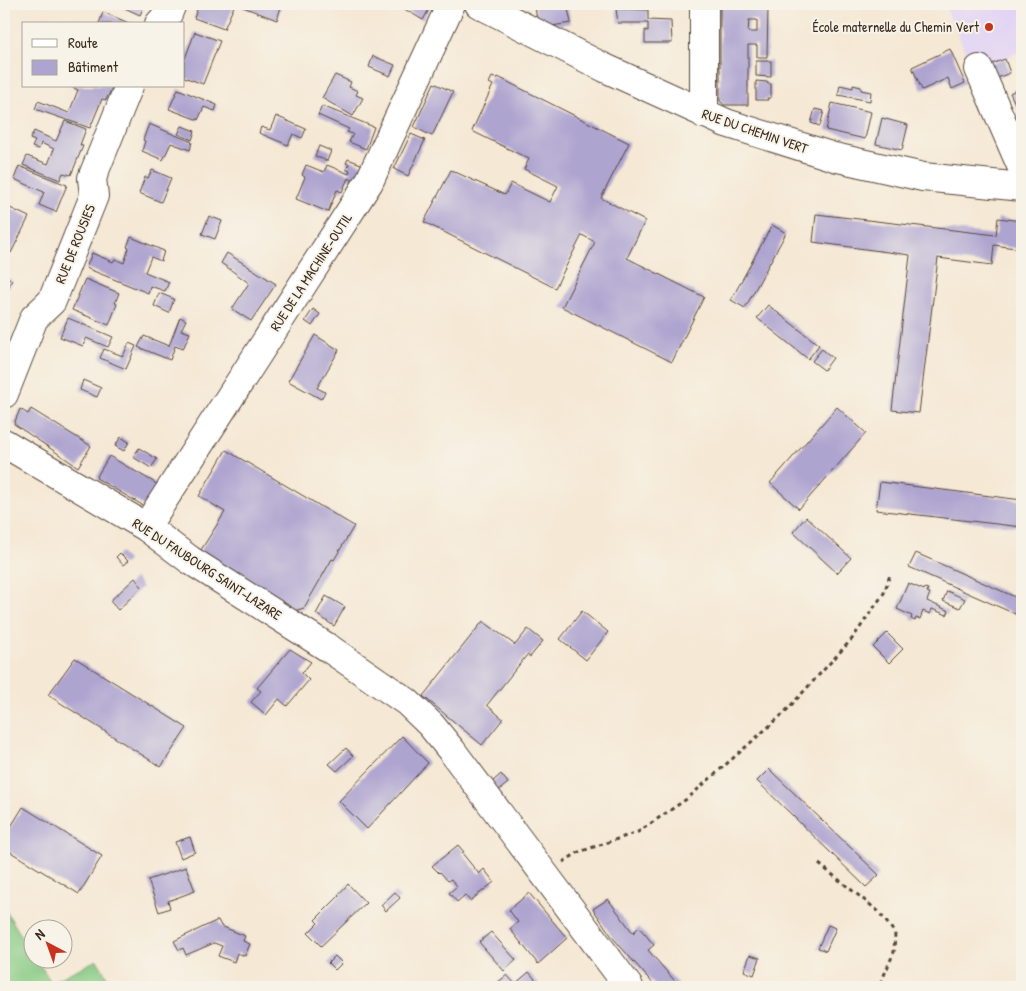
<svg xmlns="http://www.w3.org/2000/svg" width="1026" height="991" viewBox="0 0 1026 991" font-family="'Patrick Hand',sans-serif">
  <style>
    .built { fill: #e1d4f4 }
    .green { fill: #86c983; stroke: #607a50 }
    .building { fill: #aea4d0; fill-rule: evenodd }
    .lines { fill: none; stroke-linecap: round; stroke-linejoin: round }
    .minor-casing { stroke: #574639; stroke-width: 30 }
    .path { stroke: #574639; stroke-width: 3; stroke-dasharray: 4 4; stroke-linecap: butt }
    .minor { stroke: #fff; stroke-width: 28 }
    .poi-dot { fill: #c8321e; stroke: #f7f3e8; stroke-width: 2 }
    .labels { text-anchor: middle; stroke-width: 4; stroke-linejoin: round; paint-order: stroke }
    .poi-label { font-size: 14px; fill: #3b2a1e; stroke: #f7f3e8; text-anchor: end }
    .street-label { font-size: 14px; fill: #3b2a1e; stroke: #f7f3e8 }
  </style>
  <rect width="100%" height="100%" fill="#f7f3e8"/>
  <filter id="ink" filterUnits="userSpaceOnUse"><feTurbulence type="fractalNoise" baseFrequency=".02" numOctaves="2"/><feDisplacementMap in="SourceGraphic" scale="10" xChannelSelector="R" yChannelSelector="G"/><feConvolveMatrix kernelMatrix="1 2 1 2 8 2 1 2 1" color-interpolation-filters="sRGB"/></filter>
  <filter id="wash" filterUnits="userSpaceOnUse"><feTurbulence type="fractalNoise" baseFrequency=".0096" numOctaves="4" result="noise"/><feDisplacementMap in="SourceGraphic" scale="20" xChannelSelector="R" yChannelSelector="G"/><feGaussianBlur stdDeviation="1.12" result="paint"/><feColorMatrix in="noise" values="0 0 0 0 0 0 0 0 0 0 0 0 0 0 0 0 0 1.4 0 .05"/><feComposite in="paint" operator="in"/></filter>
  <g filter="url(#wash)">
    <rect width="100%" height="100%" fill="#f5e8d4"/>
    <path class="built" d="M 944,4 L 1022,4 L 1022,51 L 974,71 Z"/>
    <path class="green" d="M 4,908 L 32,953 L 32,958 L 36,959 L 51,982 L 97,960 L 113,987 L 4,987 Z"/>
    <g id="blocks">
      <path class="building" d="M 116,4 L 145,4 L 140,15 Z
        M 199,4 L 235,4 L 224,29 L 194,18 Z
        M 235,4 L 282,4 L 277,20 Z
        M 396,4 L 432,4 L 423,20 Z
        M 533,4 L 567,4 L 571,23 L 538,28 L 535,6 L 534,6 Z
        M 720,4 L 747,4 L 747,7 L 768,7 L 767,57 L 757,57 L 757,45 L 748,45 L 748,105 L 724,105 L 720,101 ZM 749,20 L 757,20 L 757,32 L 748,32 Z
        M 616,9 L 648,10 L 648,20 L 671,21 L 672,43 L 645,43 L 645,30 L 648,31 L 648,23 L 618,23 Z
        M 103,12 L 131,24 L 99,24 Z
        M 195,32 L 220,41 L 203,84 L 184,77 L 184,61 Z
        M 950,49 L 965,83 L 952,89 L 948,78 L 922,90 L 912,67 Z
        M 373,56 L 395,65 L 390,76 L 369,67 Z
        M 1005,59 L 1010,73 L 992,80 L 986,66 Z
        M 756,61 L 771,61 L 771,77 L 756,76 Z
        M 335,75 L 351,82 L 349,87 L 358,91 L 356,95 L 363,98 L 353,116 L 322,98 Z
        M 492,77 L 497,79 L 498,77 L 629,143 L 601,198 L 645,221 L 627,258 L 704,297 L 672,362 L 562,307 L 595,242 L 582,235 L 555,288 L 424,222 L 451,170 L 505,195 L 511,183 L 550,202 L 558,186 L 524,169 L 529,159 L 472,131 L 493,85 L 489,83 Z
        M 756,81 L 767,82 L 768,84 L 771,84 L 771,98 L 767,98 L 768,100 L 756,100 Z
        M 434,83 L 453,92 L 432,136 L 414,127 Z
        M 840,85 L 853,88 L 853,85 L 861,87 L 861,90 L 871,92 L 870,101 L 838,95 Z
        M 70,86 L 113,86 L 106,100 L 102,99 L 90,128 L 35,109 L 38,101 L 69,113 L 78,90 Z
        M 1022,87 L 1022,113 L 1020,114 L 1010,93 Z
        M 178,89 L 217,105 L 215,111 L 204,107 L 198,120 L 169,109 Z
        M 832,103 L 871,112 L 865,139 L 826,130 Z
        M 322,106 L 374,127 L 366,149 L 349,142 L 353,134 L 347,132 L 349,129 L 318,115 Z
        M 815,109 L 824,111 L 820,126 L 811,123 Z
        M 276,116 L 306,129 L 302,138 L 293,134 L 288,145 L 259,133 L 261,127 L 270,130 Z
        M 882,118 L 908,125 L 902,150 L 876,144 Z
        M 65,121 L 86,129 L 80,145 L 83,146 L 71,175 L 63,173 L 60,180 L 23,165 L 27,156 L 48,164 L 54,149 L 41,143 L 39,149 L 32,147 L 35,141 L 30,139 L 34,131 L 56,141 Z
        M 149,124 L 192,142 L 190,150 L 171,143 L 163,160 L 142,151 L 145,141 L 143,140 Z
        M 182,126 L 195,131 L 192,140 L 178,134 Z
        M 411,134 L 425,140 L 408,176 L 394,169 Z
        M 319,146 L 331,151 L 327,161 L 315,156 Z
        M 348,159 L 366,166 L 359,183 L 348,178 L 342,192 L 337,190 L 328,212 L 296,199 L 305,177 L 302,175 L 306,165 L 324,172 L 327,165 L 349,174 L 350,171 L 346,169 L 349,164 L 346,163 Z
        M 19,166 L 67,185 L 56,212 L 39,205 L 44,192 L 14,179 Z
        M 152,170 L 171,178 L 161,202 L 139,193 L 145,177 L 148,178 Z
        M 6,206 L 29,217 L 11,253 L 4,249 L 4,210 Z
        M 816,214 L 996,235 L 998,218 L 1022,221 L 1022,249 L 994,245 L 992,265 L 938,258 L 919,413 L 892,410 L 910,255 L 813,242 Z
        M 209,216 L 222,221 L 215,239 L 202,234 Z
        M 772,225 L 786,233 L 745,308 L 731,300 Z
        M 131,237 L 164,251 L 161,261 L 151,257 L 145,272 L 169,282 L 165,291 L 150,286 L 148,293 L 86,268 L 92,253 L 113,262 L 115,259 L 124,263 L 129,248 L 127,247 Z
        M 227,253 L 276,284 L 251,321 L 232,309 L 249,283 L 221,263 Z
        M 4,276 L 12,280 L 4,295 Z
        M 85,279 L 119,293 L 115,303 L 117,304 L 109,325 L 72,310 Z
        M 159,293 L 174,299 L 169,313 L 154,306 Z
        M 768,305 L 819,345 L 808,359 L 757,318 Z
        M 313,309 L 320,314 L 312,326 L 305,321 Z
        M 180,317 L 186,320 L 181,330 L 190,333 L 183,349 L 175,346 L 170,360 L 138,347 L 144,336 L 169,346 Z
        M 68,318 L 113,337 L 108,347 L 86,338 L 83,346 L 60,337 Z
        M 315,335 L 339,350 L 317,388 L 325,392 L 321,399 L 288,381 Z
        M 129,343 L 136,346 L 126,369 L 100,358 L 104,349 L 123,356 Z
        M 822,349 L 833,358 L 824,370 L 812,361 Z
        M 83,380 L 101,388 L 97,397 L 80,390 Z
        M 837,407 L 866,433 L 799,509 L 770,483 Z
        M 20,409 L 28,414 L 31,409 L 91,446 L 78,467 L 14,424 Z
        M 121,437 L 129,442 L 124,451 L 115,446 Z
        M 139,448 L 157,459 L 151,468 L 133,457 Z
        M 226,450 L 354,526 L 334,560 L 332,559 L 304,608 L 294,611 L 199,553 L 225,512 L 199,496 Z
        M 109,456 L 157,484 L 144,506 L 96,478 Z
        M 880,482 L 1022,500 L 1022,527 L 876,510 Z
        M 806,517 L 851,558 L 837,573 L 793,532 Z
        M 120,553 L 128,561 L 123,565 L 116,557 Z
        M 916,553 L 1022,600 L 1022,617 L 909,567 Z
        M 135,578 L 142,587 L 118,610 L 110,601 Z
        M 908,583 L 924,590 L 925,588 L 928,589 L 927,592 L 930,593 L 927,601 L 949,611 L 947,615 L 932,609 L 930,614 L 923,611 L 920,619 L 916,618 L 915,621 L 911,619 L 912,616 L 897,609 Z
        M 947,591 L 965,599 L 960,608 L 943,601 Z
        M 326,596 L 345,607 L 334,626 L 316,614 Z
        M 582,611 L 608,632 L 586,660 L 560,639 Z
        M 483,621 L 515,645 L 528,629 L 543,641 L 530,657 L 527,655 L 487,705 L 503,719 L 482,745 L 423,696 Z
        M 887,633 L 903,649 L 889,663 L 873,647 Z
        M 290,649 L 311,662 L 302,673 L 309,680 L 287,706 L 279,699 L 266,715 L 251,702 L 261,691 L 257,688 Z
        M 75,658 L 187,728 L 161,767 L 48,695 Z
        M 402,736 L 428,763 L 367,829 L 339,801 Z
        M 346,748 L 353,756 L 337,771 L 329,764 Z
        M 769,769 L 879,875 L 866,887 L 757,781 Z
        M 501,774 L 508,783 L 498,791 L 492,782 Z
        M 23,807 L 102,856 L 79,894 L 4,848 L 4,838 Z
        M 190,837 L 195,852 L 181,858 L 175,842 Z
        M 458,845 L 464,852 L 462,853 L 479,874 L 484,869 L 494,882 L 470,901 L 465,895 L 457,902 L 449,893 L 457,886 L 451,879 L 448,881 L 440,872 L 439,873 L 432,866 Z
        M 186,867 L 195,891 L 168,901 L 170,908 L 159,912 L 148,880 Z
        M 348,884 L 366,903 L 321,946 L 308,933 L 318,923 L 315,920 L 339,896 L 338,895 Z
        M 395,892 L 400,898 L 386,911 L 381,905 Z
        M 529,893 L 567,938 L 538,964 L 510,929 L 518,922 L 509,910 Z
        M 608,899 L 633,933 L 639,927 L 654,945 L 648,950 L 680,987 L 656,987 L 613,938 L 593,909 Z
        M 218,920 L 221,926 L 245,936 L 243,941 L 250,944 L 245,956 L 237,953 L 234,962 L 218,956 L 222,946 L 214,943 L 186,955 L 183,948 L 179,950 L 174,941 Z
        M 828,925 L 836,928 L 826,951 L 818,948 Z
        M 491,932 L 516,960 L 504,971 L 479,942 Z
        M 750,955 L 760,958 L 754,975 L 744,971 Z
        M 335,956 L 342,963 L 335,970 L 328,963 Z
        M 529,972 L 539,984 L 535,987 L 518,987 L 515,984 Z
        M 507,975 L 515,984 L 512,987 L 492,987 Z"/>
    </g>
  </g>
  <g filter="url(#ink)">
    <use href="#blocks" fill-opacity="0" stroke="#574639" stroke-width="1"/>
    <g class="lines">
      <g class="minor-casing">
        <path id="minor" d="M 479,4 L 605,68 L 726,123 L 834,157 L 923,177 L 1022,187
          M 159,24 L 168,14 L 172,4
          M 979,69 L 1022,168
          M 704,114 L 704,4
          M 4,394 L 34,318 L 52,301 L 94,196 L 92,178 L 129,86
          M 4,443 L 146,527 L 190,560 L 330,649 L 407,702 L 431,725 L 452,751 L 629,987
          M 146,527 L 369,182 L 451,4"/>
      </g>
      <path class="path" d="M 563,862 L 579,852 L 638,832 L 688,798 L 783,714 L 852,639 L 884,593 L 890,575
        M 819,864 L 878,911 L 895,933 L 894,952 L 879,987"/>
      <use href="#minor" class="minor"/>
    </g>
  </g>
  <circle class="poi-dot" cx="989" cy="27" r="5"/>
  <g class="labels">
    <g class="poi-label">
      <text x="979" y="32">École maternelle du Chemin Vert</text>
    </g>
    <g class="street-label">
      <text transform="translate(755 131) rotate(19)" y="5">RUE DU CHEMIN VERT</text>
      <text transform="translate(75 244) rotate(-68)" y="5">RUE DE ROUSIES</text>
      <text transform="translate(311 272) rotate(-57)" y="5">RUE DE LA MACHINE-OUTIL</text>
      <text transform="translate(207 569) rotate(33)" y="5">RUE DU FAUBOURG SAINT-LAZARE</text>
    </g>
  </g>
  <rect width="1026" height="991" fill="none" stroke="#f7f3e8" stroke-width="20"/>
  <rect x="22" y="22" width="162" height="65" fill="#f7f3e8" stroke="#aca397"/>
  <rect x="32" y="39" width="25" height="8" fill="#ffffff" stroke="#aca397"/>
  <text x="68" y="48" font-size="15" fill="#3b2a1e">Route</text>
  <rect x="32" y="60" width="25" height="15" fill="#aea4d0" stroke="#aca397"/>
  <text x="68" y="72" font-size="15" fill="#3b2a1e">Bâtiment</text>
  <g transform="translate(48 944) rotate(319)"><circle r="24" fill="#f7f3e8" stroke="#aca397"/>
  <path d="M0-4L9 19L0 12L-9 19Z" fill="#c8321e"/>
  <text y="-8" font-size="14" font-weight="bold" text-anchor="middle" fill="#3b2a1e">N</text>
  </g>
</svg>
